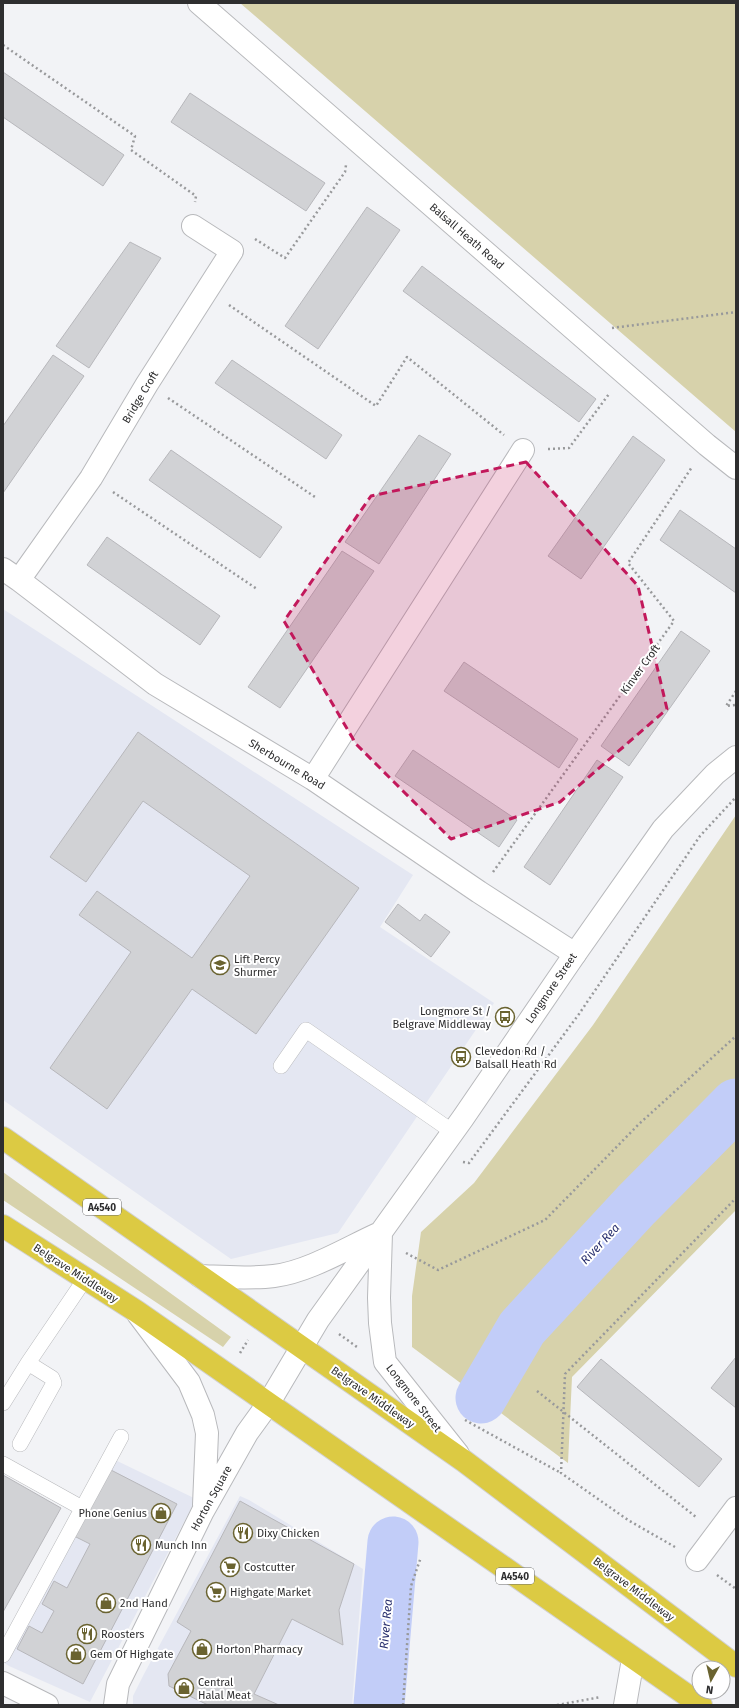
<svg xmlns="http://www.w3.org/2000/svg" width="739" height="1708" viewBox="0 0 739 1708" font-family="'Fira Sans',sans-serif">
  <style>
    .built { fill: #e4e7f2 }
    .green { fill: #d7d2ab }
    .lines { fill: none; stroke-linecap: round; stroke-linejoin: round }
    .river { stroke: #c2cdf8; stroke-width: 51 }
    .building { fill: #d1d2d5; stroke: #b7b7bb }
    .lane-casing { stroke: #b8b9bc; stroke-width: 16 }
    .street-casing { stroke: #b8b9bc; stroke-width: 24 }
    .secondary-casing { stroke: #b8b9bc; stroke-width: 24 }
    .highway-casing { stroke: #d1d1d1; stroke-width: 24 }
    .path { stroke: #98999b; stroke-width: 2.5; stroke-dasharray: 2 3; stroke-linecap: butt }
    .lane { stroke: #fff; stroke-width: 15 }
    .street { stroke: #fff; stroke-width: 22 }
    .secondary { stroke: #fff; stroke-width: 22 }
    .highway { stroke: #dcca43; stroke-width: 22 }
    .marked { fill: #c2185b; fill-opacity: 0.2; stroke: #c2185b; stroke-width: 3; stroke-dasharray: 8 5; stroke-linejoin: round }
    .labels { text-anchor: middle; stroke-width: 4; stroke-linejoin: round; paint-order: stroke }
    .shield { fill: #fff; stroke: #6d6d6d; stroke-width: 1 }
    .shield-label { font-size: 10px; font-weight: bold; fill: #2e2e2f }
    .street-label { font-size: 11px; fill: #2e2e2f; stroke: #fff }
    .poi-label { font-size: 11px; fill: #2e2e2f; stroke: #fff; text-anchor: start }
    .water-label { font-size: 12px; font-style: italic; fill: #2a316f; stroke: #fff }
  </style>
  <rect width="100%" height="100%" fill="#f2f3f6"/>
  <path class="built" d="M 3,609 L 413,875 L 380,927 L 494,1003 L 338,1233 L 231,1259 L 3,1100 Z
    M 111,1458 L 196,1499 L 90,1702 L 9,1666 L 3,1662 Z
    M 240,1496 L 249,1500 L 363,1569 L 352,1705 L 133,1705 L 133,1696 L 144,1674 Z"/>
  <path class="green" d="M 240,3 L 736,3 L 736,432 Z
    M 736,815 L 736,1210 L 572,1377 L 568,1463 L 412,1347 L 412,1296 L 421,1232 L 474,1183 L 593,1025 Z
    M 3,1172 L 231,1337 L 223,1347 L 3,1200 Z"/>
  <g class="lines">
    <path class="river" d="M 481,1398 L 522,1328 L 636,1205 L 736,1104
      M 379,1705 L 393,1542"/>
  </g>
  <path class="building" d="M 3,72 L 124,155 L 103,186 L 3,117 Z
    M 190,93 L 325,183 L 306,211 L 171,122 Z
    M 367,207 L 400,230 L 318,349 L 285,326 Z
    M 130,242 L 161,258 L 89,368 L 56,346 Z
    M 422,266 L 596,399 L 579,422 L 403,291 Z
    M 53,355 L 84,376 L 3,493 L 3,426 Z
    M 232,360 L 342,435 L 326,459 L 215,383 Z
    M 419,435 L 451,454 L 379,564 L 345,542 Z
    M 633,436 L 665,460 L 581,579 L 548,556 Z
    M 171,450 L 282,527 L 260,558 L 149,480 Z
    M 680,510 L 736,549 L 736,593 L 660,540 Z
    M 107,537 L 220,616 L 200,645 L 87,565 Z
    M 342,551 L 374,571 L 280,708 L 248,687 Z
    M 681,631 L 710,651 L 629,766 L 601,746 Z
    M 464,662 L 578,739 L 559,768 L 444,691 Z
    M 138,732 L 359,888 L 256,1034 L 192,989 L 107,1109 L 50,1068 L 131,952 L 79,915 L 97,891 L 192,958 L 250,876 L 143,801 L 86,882 L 50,857 Z
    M 413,750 L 517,820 L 499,847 L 395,776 Z
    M 597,760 L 623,777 L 550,885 L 524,867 Z
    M 398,904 L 420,921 L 425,914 L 450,932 L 431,957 L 385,922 Z
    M 736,1357 L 736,1408 L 711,1388 Z
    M 601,1359 L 722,1459 L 699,1487 L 577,1387 Z
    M 109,1469 L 177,1504 L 83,1684 L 17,1649 L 29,1626 L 42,1633 L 54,1611 L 42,1604 L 54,1581 L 67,1588 L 90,1544 L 74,1536 Z
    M 3,1475 L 61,1508 L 3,1612 Z
    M 240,1501 L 354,1564 L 339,1610 L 343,1645 L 292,1619 L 254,1694 L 279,1705 L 208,1705 L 169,1686 L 168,1674 L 191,1631 L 177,1622 Z"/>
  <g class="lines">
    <g class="lane-casing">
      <path id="lane" d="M 281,1066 L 306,1030 L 453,1132
        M 3,1403 L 28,1363
        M 20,1444 L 54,1383 L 52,1378 L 28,1363 L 85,1279
        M 3,1464 L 82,1508
        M 3,1655 L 121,1437"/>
    </g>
    <g class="street-casing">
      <path id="street" d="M 199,3 L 707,445 L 736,468
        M 3,569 L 19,580 L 155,684 L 313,779 L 479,892 L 575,954
        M 19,580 L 91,478 L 147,384 L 232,251 L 193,226
        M 313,779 L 523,450
        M 697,1560 L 736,1508
        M 3,1683 L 47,1705
        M 625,1705 L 633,1659"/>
    </g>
    <g class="secondary-casing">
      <path id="secondary" d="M 381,1233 L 379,1298 L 380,1323 L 385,1362 L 458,1454
        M 200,1276 C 225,1277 249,1279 274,1276 C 308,1272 347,1248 378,1234
        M 138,1314 L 189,1382 L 203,1415 L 207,1433 L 204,1505
        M 115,1705 L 118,1684 L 203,1511 L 247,1433 L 268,1404 L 318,1320 L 463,1118 L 575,954 L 663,829 L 715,774 L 736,757"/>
    </g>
    <g class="highway-casing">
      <path id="highway" d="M 3,1138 L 464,1461 L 736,1666
        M 3,1226 L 136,1311 L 701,1705"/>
    </g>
    <path class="path" d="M 3,45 L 135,136 L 131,150 L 196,196 L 195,202
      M 255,239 L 285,258 L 345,172 L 346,165
      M 229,305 L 376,406 L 407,357 L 504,435
      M 612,328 L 736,312
      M 168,398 L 315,497
      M 548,449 L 569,448 L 609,394
      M 113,492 L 257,589
      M 736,691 L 726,706 L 736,705
      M 493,872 L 674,621 L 628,563 L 692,467
      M 463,1162 L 469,1163 L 579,1014 L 700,836 L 736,797
      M 406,1253 L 438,1270 L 545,1220 L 639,1124 L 736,1036
      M 339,1334 L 357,1347
      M 240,1353 L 248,1340
      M 537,1391 L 696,1517
      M 465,1420 L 561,1473
      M 675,1547 L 628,1520 L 561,1473 L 565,1374 L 736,1198
      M 717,1575 L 736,1589
      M 403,1705 L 411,1586 L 421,1557
      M 557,1705 L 601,1697"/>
    <use href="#lane" class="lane"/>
    <use href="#street" class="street"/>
    <use href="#secondary" class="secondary"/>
    <use href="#highway" class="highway"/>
  </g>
  <path class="marked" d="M 526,462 L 638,586 L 667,709 L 560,802 L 451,839 L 356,744 L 284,621 L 371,496 Z"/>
  <defs>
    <g id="school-ring" transform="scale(1)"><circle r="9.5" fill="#fff" stroke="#6a6330" stroke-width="1.5"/><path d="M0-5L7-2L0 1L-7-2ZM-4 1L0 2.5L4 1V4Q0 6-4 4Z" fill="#6a6330"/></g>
    <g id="bus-ring" transform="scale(1)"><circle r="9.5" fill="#fff" stroke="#6a6330" stroke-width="1.5"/><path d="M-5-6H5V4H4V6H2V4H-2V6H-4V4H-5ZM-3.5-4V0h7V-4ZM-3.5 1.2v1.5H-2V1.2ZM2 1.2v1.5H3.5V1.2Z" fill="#6a6330"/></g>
    <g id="shop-ring" transform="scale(1)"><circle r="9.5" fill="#fff" stroke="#6a6330" stroke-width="1.5"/><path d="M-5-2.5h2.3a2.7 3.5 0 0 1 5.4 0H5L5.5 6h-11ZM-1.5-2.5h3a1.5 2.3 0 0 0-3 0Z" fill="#6a6330"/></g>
    <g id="restaurant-ring" transform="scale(1)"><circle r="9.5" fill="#fff" stroke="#6a6330" stroke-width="1.5"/><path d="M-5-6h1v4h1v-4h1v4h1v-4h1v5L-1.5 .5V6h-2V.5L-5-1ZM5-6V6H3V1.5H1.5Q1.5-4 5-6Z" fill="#6a6330"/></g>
    <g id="supermarket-ring" transform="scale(1)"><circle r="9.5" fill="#fff" stroke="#6a6330" stroke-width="1.5"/><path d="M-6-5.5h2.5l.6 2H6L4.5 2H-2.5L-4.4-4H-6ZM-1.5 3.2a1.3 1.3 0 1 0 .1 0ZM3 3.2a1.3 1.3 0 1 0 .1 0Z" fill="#6a6330"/></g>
  </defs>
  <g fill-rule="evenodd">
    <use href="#school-ring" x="220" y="965"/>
    <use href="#bus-ring" x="505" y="1017"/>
    <use href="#bus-ring" x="461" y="1057"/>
    <use href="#shop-ring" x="161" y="1513"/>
    <use href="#restaurant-ring" x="243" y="1533"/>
    <use href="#restaurant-ring" x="141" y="1545"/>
    <use href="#supermarket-ring" x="230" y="1567"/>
    <use href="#supermarket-ring" x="216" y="1592"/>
    <use href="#shop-ring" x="106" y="1603"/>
    <use href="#restaurant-ring" x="87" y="1634"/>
    <use href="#shop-ring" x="202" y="1649"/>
    <use href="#shop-ring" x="76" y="1654"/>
    <use href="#shop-ring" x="184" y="1688"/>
  </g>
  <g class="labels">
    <g class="shield">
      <rect x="83" y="1199" width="38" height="16" rx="3"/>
      <rect x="496" y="1568" width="38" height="16" rx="3"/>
    </g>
    <g class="shield-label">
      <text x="102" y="1211">A4540</text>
      <text x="515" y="1580">A4540</text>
    </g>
    <g class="street-label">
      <text transform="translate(467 236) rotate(41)" y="4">Balsall Heath Road</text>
      <text transform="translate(140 397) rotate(-59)" y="4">Bridge Croft</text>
      <text transform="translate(640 669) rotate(-54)" y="4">Kinver Croft</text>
      <text transform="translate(287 764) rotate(31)" y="4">Sherbourne Road</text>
      <text transform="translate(551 988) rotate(-56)" y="4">Longmore Street</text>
      <text transform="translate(76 1273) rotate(33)" y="4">Belgrave Middleway</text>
      <text transform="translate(373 1397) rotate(35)" y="4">Belgrave Middleway</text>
      <text transform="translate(414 1398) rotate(52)" y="4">Longmore Street</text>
      <text transform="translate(211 1498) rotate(-61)" y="4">Horton Square</text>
      <text transform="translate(634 1589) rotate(37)" y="4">Belgrave Middleway</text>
    </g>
    <g class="poi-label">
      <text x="234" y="963">Lift Percy<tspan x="234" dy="13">Shurmer</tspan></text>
      <text x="491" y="1015" text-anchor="end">Longmore St /<tspan x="491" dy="13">Belgrave Middleway</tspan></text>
      <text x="475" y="1055">Clevedon Rd /<tspan x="475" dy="13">Balsall Heath Rd</tspan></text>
      <text x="147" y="1517" text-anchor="end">Phone Genius</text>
      <text x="257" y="1537">Dixy Chicken</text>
      <text x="155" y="1549">Munch Inn</text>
      <text x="244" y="1571">Costcutter</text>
      <text x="230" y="1596">Highgate Market</text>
      <text x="120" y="1607">2nd Hand</text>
      <text x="101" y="1638">Roosters</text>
      <text x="216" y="1653">Horton Pharmacy</text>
      <text x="90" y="1658">Gem Of Highgate</text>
      <text x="198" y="1686">Central<tspan x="198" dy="13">Halal Meat</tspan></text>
    </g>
    <g class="water-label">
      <text transform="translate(600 1244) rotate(-47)" y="4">River Rea</text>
      <text transform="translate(386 1624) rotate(-85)" y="4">River Rea</text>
    </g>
  </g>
  <rect width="739" height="1708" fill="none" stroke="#2e2e2f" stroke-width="8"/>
  <g transform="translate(711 1680) rotate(188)"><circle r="19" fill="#ffffff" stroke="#ababac"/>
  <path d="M0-3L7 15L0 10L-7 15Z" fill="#6a6330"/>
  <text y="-6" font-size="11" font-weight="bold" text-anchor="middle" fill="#2e2e2f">N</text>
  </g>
</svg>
